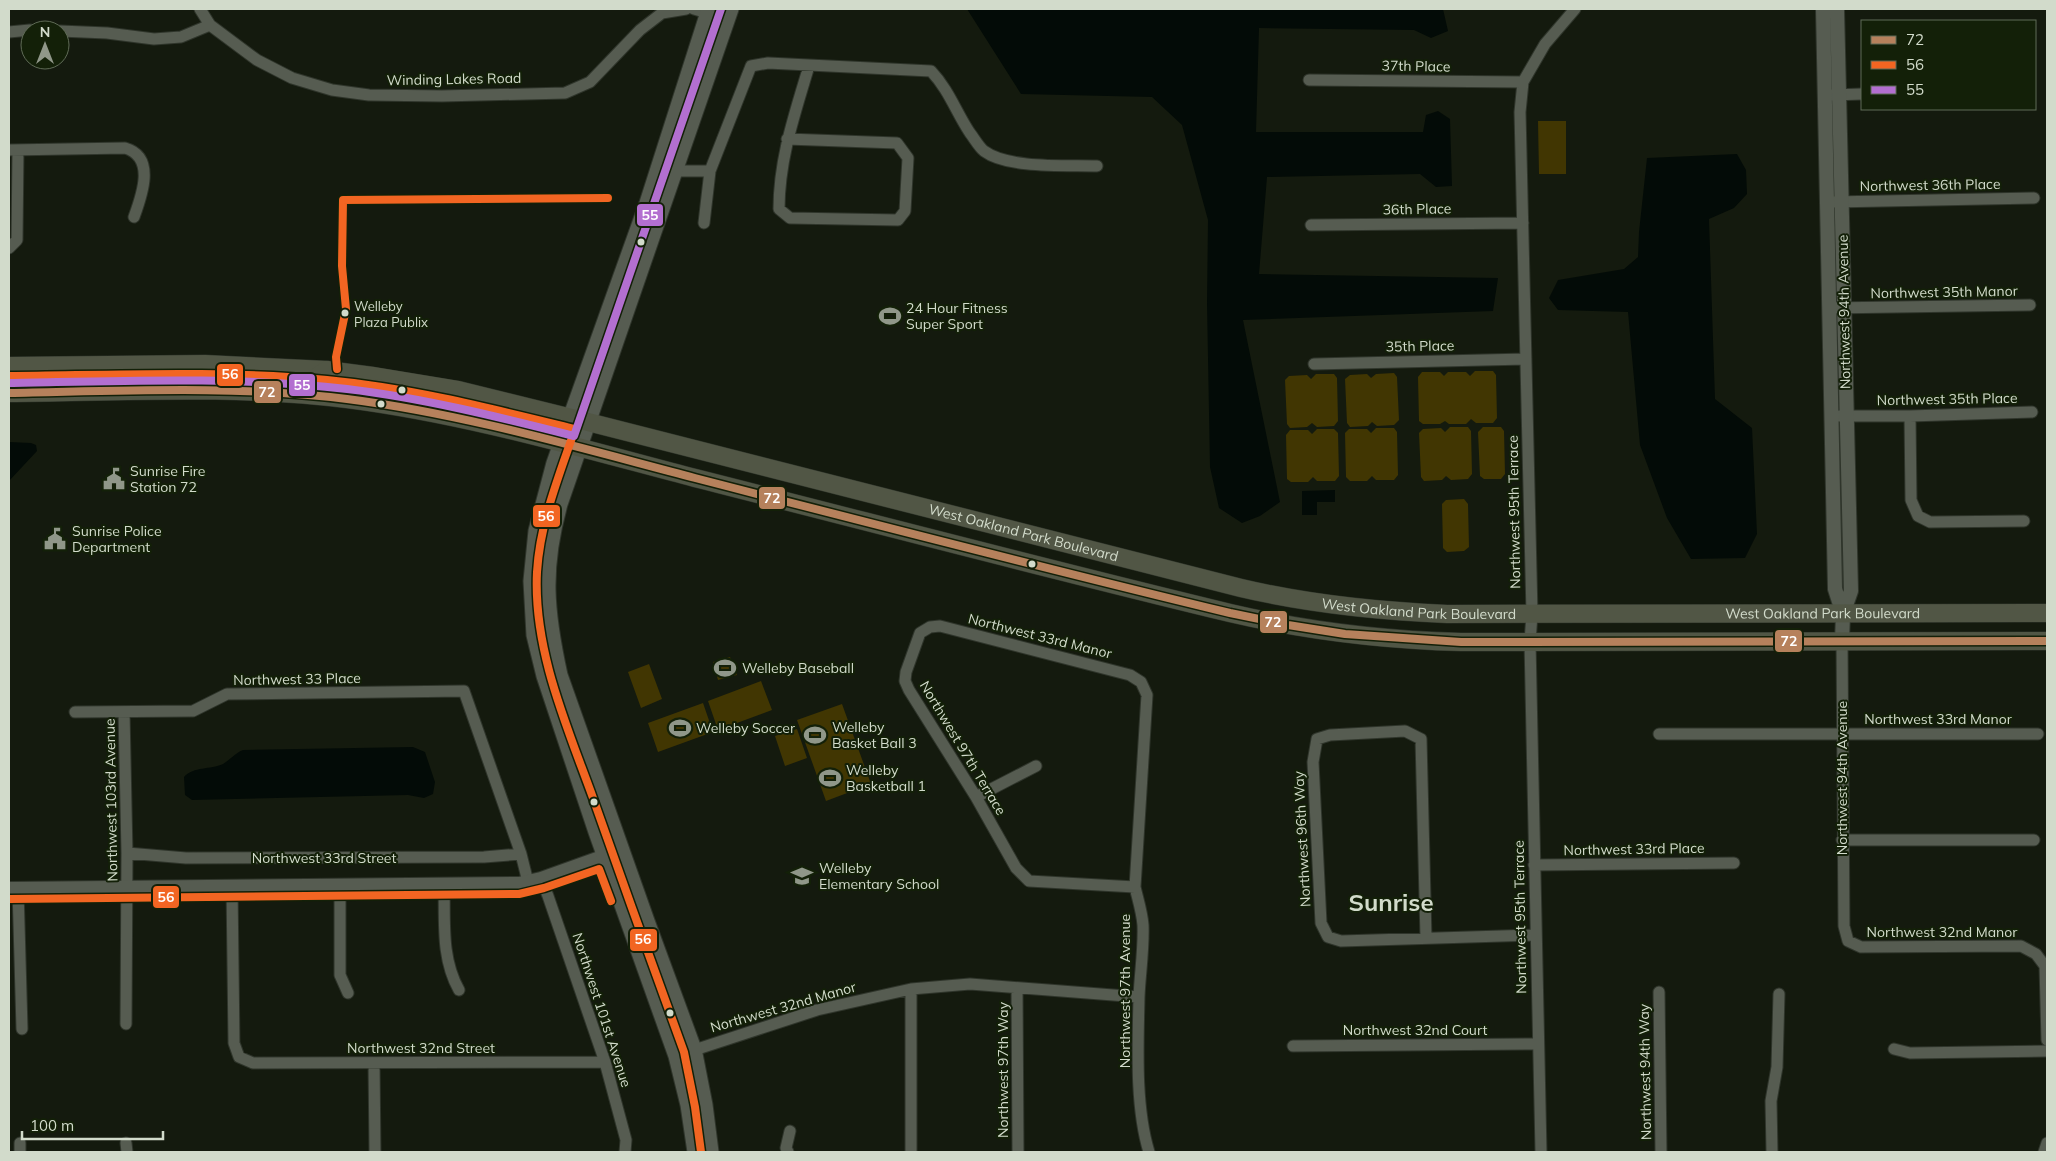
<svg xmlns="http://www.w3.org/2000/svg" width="2056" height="1161" viewBox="0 0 2056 1161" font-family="Mulish,sans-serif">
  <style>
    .green { fill: #413602 }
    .water { fill: #030b07 }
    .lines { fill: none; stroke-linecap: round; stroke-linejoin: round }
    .minor-casing { stroke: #2f352b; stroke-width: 13 }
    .tertiary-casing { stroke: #2f352b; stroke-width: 16 }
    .secondary-casing { stroke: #2f352b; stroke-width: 17 }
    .primary-casing { stroke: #2f352b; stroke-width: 19 }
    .minor { stroke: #565c51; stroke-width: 11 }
    .tertiary { stroke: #565c51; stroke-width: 14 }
    .secondary { stroke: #565c51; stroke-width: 15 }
    .primary { stroke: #515645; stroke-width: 18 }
    .bus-1-casing { stroke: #132008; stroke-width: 11 }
    .bus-2-casing { stroke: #132008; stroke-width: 11 }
    .bus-3-casing { stroke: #132008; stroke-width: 11 }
    .bus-1 { stroke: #b6815c; stroke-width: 8 }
    .bus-2 { stroke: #f26522; stroke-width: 8 }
    .bus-3 { stroke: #b36fd0; stroke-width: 8 }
    .bus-dot { fill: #d2dbcb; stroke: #132008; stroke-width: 2 }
    .labels { text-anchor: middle; stroke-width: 4; stroke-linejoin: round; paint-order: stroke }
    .bus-label { font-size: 13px; fill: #d2dbcb; stroke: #132008; text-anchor: start }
    .street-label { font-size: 14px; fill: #d2dbcb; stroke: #132008 }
    .poi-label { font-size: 14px; fill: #d2dbcb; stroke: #132008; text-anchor: start }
    .town-label { font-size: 24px; font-weight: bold; fill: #d2dbcb; stroke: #132008 }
    .line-badge { stroke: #132008; stroke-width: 2 }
    .badge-label { font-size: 14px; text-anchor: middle; font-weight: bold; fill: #fff }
  </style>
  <rect width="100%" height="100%" fill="#141a0e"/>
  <path class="green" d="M 1538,121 L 1566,121 L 1566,174 L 1539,174 Z
    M 1475,371 L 1493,371 L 1496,375 L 1497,418 L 1493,423 L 1476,423 L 1471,419 L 1466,424 L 1449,424 L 1445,421 L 1440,424 L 1423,424 L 1419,421 L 1418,377 L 1422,372 L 1440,372 L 1444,376 L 1448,372 L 1466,372 L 1470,376 Z
    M 1394,373 L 1397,377 L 1399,420 L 1394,425 L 1377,426 L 1372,422 L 1368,426 L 1350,427 L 1347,423 L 1345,379 L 1350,375 L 1367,374 L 1371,378 L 1376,374 Z
    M 1316,374 L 1334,374 L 1337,378 L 1338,421 L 1334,426 L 1317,427 L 1312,423 L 1307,427 L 1290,428 L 1287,424 L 1285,380 L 1289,376 L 1307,375 L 1311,379 Z
    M 1450,427 L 1468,427 L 1471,431 L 1472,474 L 1468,479 L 1451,480 L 1446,476 L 1442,480 L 1424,481 L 1421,477 L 1419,433 L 1423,429 L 1441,428 L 1445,432 Z
    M 1483,427 L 1501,427 L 1504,431 L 1505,474 L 1501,479 L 1484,479 L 1480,476 L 1478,432 Z
    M 1376,428 L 1394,428 L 1397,432 L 1398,475 L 1394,480 L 1376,480 L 1372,476 L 1367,481 L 1350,481 L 1346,477 L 1345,433 L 1349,429 L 1367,429 L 1371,433 Z
    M 1317,429 L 1334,429 L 1338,433 L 1339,476 L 1335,481 L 1317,481 L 1313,477 L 1308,482 L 1291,482 L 1287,479 L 1286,435 L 1290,430 L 1308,430 L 1312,434 Z
    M 1464,499 L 1468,504 L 1469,547 L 1464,551 L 1447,552 L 1443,548 L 1442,504 L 1446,500 Z
    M 730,657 L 737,675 L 718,680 L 713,662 Z
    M 649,664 L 662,699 L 641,708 L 628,672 Z
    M 761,681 L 772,710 L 718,730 L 708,701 Z
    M 703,703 L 713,732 L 658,752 L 648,723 Z
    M 842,704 L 871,784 L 826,801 L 797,720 Z
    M 797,729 L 807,758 L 785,766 L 775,736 Z"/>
  <path class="water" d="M 967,9 L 1443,9 L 1448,31 L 1431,38 L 1414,30 L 1259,28 L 1256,132 L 1423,132 L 1426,115 L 1438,111 L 1450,119 L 1452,186 L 1436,187 L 1420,174 L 1267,177 L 1259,274 L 1498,278 L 1493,311 L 1243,320 L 1280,502 L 1260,516 L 1242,523 L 1219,508 L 1210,467 L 1207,303 L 1208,220 L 1182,125 L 1152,97 L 1021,94 Z
    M 1737,154 L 1746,170 L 1747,194 L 1734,208 L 1709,219 L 1715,399 L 1752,428 L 1757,534 L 1745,558 L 1691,559 L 1667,518 L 1640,445 L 1628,312 L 1558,310 L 1549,298 L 1558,280 L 1624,269 L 1638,257 L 1639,232 L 1647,158 Z
    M 9,442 L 31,443 L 36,445 L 37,451 L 9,481 Z
    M 1335,490 L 1335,502 L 1317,502 L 1317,515 L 1302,515 L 1302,491 Z
    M 413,747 L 425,752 L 435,782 L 433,794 L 424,798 L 408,795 L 192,800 L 185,795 L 184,777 C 194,766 210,770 223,764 C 230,760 235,753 243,750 Z"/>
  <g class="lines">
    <g class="minor-casing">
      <path id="minor" d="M 200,9 L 210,25 L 257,60 L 292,78 L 332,90 L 369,95 L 442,96 L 565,93 L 590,82 L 640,30 L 662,13 L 686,9
        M 694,9 L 728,19
        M 60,31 L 107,33 L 154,39 L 181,37 L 210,25
        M 9,32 L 30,30
        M 1309,80 L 1523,82
        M 1832,95 L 1862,94
        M 787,139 L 897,143 L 908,158 L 905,211 L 898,220 L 790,218 L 779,209 C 779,159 795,113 809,66
        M 9,150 L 125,148 C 156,157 142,195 134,217
        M 675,171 L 710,171
        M 1833,202 L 2034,198
        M 704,223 L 710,171 L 751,66 L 768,63 L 931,71 C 949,90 956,112 970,133 C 974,138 979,147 984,151 C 1008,169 1067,165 1097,166
        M 1311,225 L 1523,223
        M 9,248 L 17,240 L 18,150
        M 1830,308 L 2030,305
        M 1314,364 L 1526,359
        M 1839,416 L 1910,416 L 2032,412
        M 1910,416 L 1911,500 L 1918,516 L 1930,522 L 2024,521
        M 1842,641 L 1844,926 L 1848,941 L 1861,947 L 2021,946 L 2036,954 L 2045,966 L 2047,1040
        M 75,712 L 193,711 L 227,694 L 464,691 L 521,854 L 528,882
        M 124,712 L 127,853 L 126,1024
        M 1659,734 L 2038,734
        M 976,797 L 1036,766
        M 1842,840 L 2034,840
        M 127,853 L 186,858 L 484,857 L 521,854
        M 1534,865 L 1734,863
        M 541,879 L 548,896 L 605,1062 L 626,1140 L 625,1152
        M 444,886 C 445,922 441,958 459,990
        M 232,887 L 234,1043 L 239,1057 L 253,1063 L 605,1062
        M 340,887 L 340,975 L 348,993
        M 1135,887 L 1029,881 L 1016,868 L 976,797 L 909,690 L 905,681 L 906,672 L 920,633 L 930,627 L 940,626 L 1130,675 L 1141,682 L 1147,695 L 1135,887 C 1138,900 1142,912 1143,925 C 1144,949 1140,973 1139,997 C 1138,1046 1135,1106 1149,1152
        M 18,889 L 22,1029
        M 1426,938 L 1421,739 L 1405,731 L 1330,735 L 1317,739 L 1313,762 L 1321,923 L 1328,937 L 1341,941 L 1536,935
        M 1017,988 L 1018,1152
        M 911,989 L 911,1152
        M 1659,992 L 1661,1152
        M 1293,1046 L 1538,1044
        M 1894,1049 L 1910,1053 L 2047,1051
        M 676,1056 L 817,1010 L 911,989 L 970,984 L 1139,997
        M 374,1063 L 375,1152
        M 20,1143 L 20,1152
        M 126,1143 L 127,1152
        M 788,1152 L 786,1148 L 790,1131
        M 1541,1152 L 1530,642 L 1532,614 L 1520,112 L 1523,82 L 1545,44 L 1575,9
        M 1772,1152 L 1771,1101 L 1777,1067 L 1779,994
        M 2044,1152 L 2047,1143"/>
    </g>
    <g class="tertiary-casing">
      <path id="tertiary" d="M 1823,9 L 1835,589 L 1843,614
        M 1837,9 L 1851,591 L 1843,614 L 1842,641
        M 9,889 L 519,884 L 541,879 L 622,850"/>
    </g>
    <g class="secondary-casing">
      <path id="secondary" d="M 695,1152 L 688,1105 L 676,1056 L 596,832 L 544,676 L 534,635 L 531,581 L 536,531 L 554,463 L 647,203 L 709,9
        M 711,1152 L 705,1105 L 694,1049 L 647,921 L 560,675 C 546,611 542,569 560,504 L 731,9"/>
    </g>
    <g class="primary-casing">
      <g id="primary">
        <path id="s1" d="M 9,366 L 205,364 L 327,370 L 373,376 L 458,390 L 588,422 L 1241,588 C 1309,604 1377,611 1447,614 L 2047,613"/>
        <path d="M 244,381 L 311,381 L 327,370"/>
        <path d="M 9,393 C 121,392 235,385 347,399 C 465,414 580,448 695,478 C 873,523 1051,570 1230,613 C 1307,631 1383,640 1461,642 L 2047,641"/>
        <path d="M 328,393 L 344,387 L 401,390"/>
      </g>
    </g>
    <use href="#minor" class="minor"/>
    <use href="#tertiary" class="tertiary"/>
    <use href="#secondary" class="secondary"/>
    <use href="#primary" class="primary"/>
    <g class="bus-1-casing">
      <path id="bus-1" d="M 9,393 C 122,391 235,385 347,399 C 465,414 580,448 695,478 C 873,524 1051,570 1230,613 L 1288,625 L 1345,634 L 1461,642 L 2047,641"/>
    </g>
    <g class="bus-2-casing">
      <path id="bus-2" d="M 337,369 L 336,357 L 346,309 L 342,266 L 343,200 L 608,198
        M 9,376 C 115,375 221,370 327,380 C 411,388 493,409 575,429 C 559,476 540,522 537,572 C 533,650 567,726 593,798 C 623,883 653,967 684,1052 L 695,1107 L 701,1152
        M 9,899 L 519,894 L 544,888 L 599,869 L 611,901"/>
    </g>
    <g class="bus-3-casing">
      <path id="bus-3" d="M 9,383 C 121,381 235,376 347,389 C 423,398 499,417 574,436 L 721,9"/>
    </g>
    <use href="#bus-1" class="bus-1"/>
    <use href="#bus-2" class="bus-2"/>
    <use href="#bus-3" class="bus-3"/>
  </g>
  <defs>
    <g id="stadium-bare" transform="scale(1.725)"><path d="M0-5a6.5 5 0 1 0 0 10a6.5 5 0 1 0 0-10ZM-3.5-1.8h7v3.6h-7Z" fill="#909789" stroke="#132008" stroke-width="2.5" paint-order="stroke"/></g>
    <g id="civic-bare" transform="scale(1.725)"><path d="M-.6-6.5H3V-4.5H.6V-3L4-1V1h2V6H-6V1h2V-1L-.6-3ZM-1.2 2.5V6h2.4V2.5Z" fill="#909789" stroke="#132008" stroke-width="2.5" paint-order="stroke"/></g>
    <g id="school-bare" transform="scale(1.725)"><path d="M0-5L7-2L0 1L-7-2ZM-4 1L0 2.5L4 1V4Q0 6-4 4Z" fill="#909789" stroke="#132008" stroke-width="2.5" paint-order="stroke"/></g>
  </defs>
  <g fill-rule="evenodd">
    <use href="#stadium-bare" x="890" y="316"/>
    <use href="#civic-bare" x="114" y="479"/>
    <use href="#civic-bare" x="55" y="539"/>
    <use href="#stadium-bare" x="725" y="668"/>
    <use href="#stadium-bare" x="680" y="728"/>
    <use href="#stadium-bare" x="815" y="735"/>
    <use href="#stadium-bare" x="830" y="778"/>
    <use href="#school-bare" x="802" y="876"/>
  </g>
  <g class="bus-dot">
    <circle cx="641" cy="242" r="4.5"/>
    <circle cx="345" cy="313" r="4.5"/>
    <circle cx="402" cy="390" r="4.5"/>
    <circle cx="381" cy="404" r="4.5"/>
    <circle cx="1032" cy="564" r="4.5"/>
    <circle cx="594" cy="802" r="4.5"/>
    <circle cx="670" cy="1013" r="4.5"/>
  </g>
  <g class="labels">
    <g class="bus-label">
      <text x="354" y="311">Welleby<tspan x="354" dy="16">Plaza Publix</tspan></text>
    </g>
    <g class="street-label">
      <text transform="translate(1416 66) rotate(1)" y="5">37th Place</text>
      <text transform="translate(454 79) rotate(-1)" y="5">Winding Lakes Road</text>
      <text transform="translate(1930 185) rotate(-1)" y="5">Northwest 36th Place</text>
      <text transform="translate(1417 209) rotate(-1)" y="5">36th Place</text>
      <text transform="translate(1944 292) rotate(-1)" y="5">Northwest 35th Manor</text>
      <text transform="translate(1844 312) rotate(-91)" y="5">Northwest 94th Avenue</text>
      <text transform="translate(1420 346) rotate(-1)" y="5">35th Place</text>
      <text transform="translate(1947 399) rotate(-1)" y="5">Northwest 35th Place</text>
      <text transform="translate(1514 512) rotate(-91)" y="5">Northwest 95th Terrace</text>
      <text dy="5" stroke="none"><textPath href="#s1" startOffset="1034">West Oakland Park Boulevard</textPath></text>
      <text dy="5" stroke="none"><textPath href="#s1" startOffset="1438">West Oakland Park Boulevard</textPath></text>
      <text dy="5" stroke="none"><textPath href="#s1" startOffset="1842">West Oakland Park Boulevard</textPath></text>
      <text transform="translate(1040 636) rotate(14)" y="5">Northwest 33rd Manor</text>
      <text transform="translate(297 679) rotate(-1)" y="5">Northwest 33 Place</text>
      <text x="1938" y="724">Northwest 33rd Manor</text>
      <text transform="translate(963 748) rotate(59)" y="5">Northwest 97th Terrace</text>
      <text transform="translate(1842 778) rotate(-90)" y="5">Northwest 94th Avenue</text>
      <text transform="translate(111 800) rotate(-91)" y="5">Northwest 103rd Avenue</text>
      <text transform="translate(1302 839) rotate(-93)" y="5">Northwest 96th Way</text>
      <text transform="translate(1634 849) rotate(-1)" y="5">Northwest 33rd Place</text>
      <text x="324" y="863">Northwest 33rd Street</text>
      <text transform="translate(1520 917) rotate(-91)" y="5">Northwest 95th Terrace</text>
      <text x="1942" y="937">Northwest 32nd Manor</text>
      <text transform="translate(1125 991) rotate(-90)" y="5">Northwest 97th Avenue</text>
      <text transform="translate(783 1007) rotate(-16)" y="5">Northwest 32nd Manor</text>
      <text transform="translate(602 1010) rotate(72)" y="5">Northwest 101st Avenue</text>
      <text x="1415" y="1035">Northwest 32nd Court</text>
      <text x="421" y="1053">Northwest 32nd Street</text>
      <text transform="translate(1003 1070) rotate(-90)" y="5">Northwest 97th Way</text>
      <text transform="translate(1645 1072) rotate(-91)" y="5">Northwest 94th Way</text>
    </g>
    <g class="poi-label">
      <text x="906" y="313">24 Hour Fitness<tspan x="906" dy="16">Super Sport</tspan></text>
      <text x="130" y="476">Sunrise Fire<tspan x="130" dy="16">Station 72</tspan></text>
      <text x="72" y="536">Sunrise Police<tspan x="72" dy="16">Department</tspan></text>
      <text x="742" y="673">Welleby Baseball</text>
      <text x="832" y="732">Welleby<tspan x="832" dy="16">Basket Ball 3</tspan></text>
      <text x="696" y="733">Welleby Soccer</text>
      <text x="846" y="775">Welleby<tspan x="846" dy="16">Basketball 1</tspan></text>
      <text x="819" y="873">Welleby<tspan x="819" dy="16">Elementary School</tspan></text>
    </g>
    <g class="town-label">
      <text x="1391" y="911">Sunrise</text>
    </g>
  </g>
  <g class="line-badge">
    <rect x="636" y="203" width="28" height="24" rx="5" fill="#b36fd0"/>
    <rect x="216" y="363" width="28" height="24" rx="5" fill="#f26522"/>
    <rect x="288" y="373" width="28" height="24" rx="5" fill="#b36fd0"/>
    <rect x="253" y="380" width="29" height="24" rx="5" fill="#b6815c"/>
    <rect x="758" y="486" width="28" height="24" rx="5" fill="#b6815c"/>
    <rect x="532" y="504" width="29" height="24" rx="5" fill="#f26522"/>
    <rect x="1259" y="610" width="29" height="24" rx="5" fill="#b6815c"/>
    <rect x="1774" y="629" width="29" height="24" rx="5" fill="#b6815c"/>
    <rect x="152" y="885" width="28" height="24" rx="5" fill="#f26522"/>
    <rect x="629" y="928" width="29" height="24" rx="5" fill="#f26522"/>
  </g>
  <g class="badge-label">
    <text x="650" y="220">55</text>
    <text x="230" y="379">56</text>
    <text x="302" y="390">55</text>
    <text x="267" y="397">72</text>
    <text x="772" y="503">72</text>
    <text x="546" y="521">56</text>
    <text x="1273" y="627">72</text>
    <text x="1789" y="646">72</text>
    <text x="166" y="902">56</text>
    <text x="643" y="944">56</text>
  </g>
  <rect width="2056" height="1161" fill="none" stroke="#d2dbcb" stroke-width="20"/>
  <rect x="1861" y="20" width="175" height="90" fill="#132008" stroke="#5f6b56"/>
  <rect x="1871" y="36" width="25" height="8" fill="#b6815c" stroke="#5f6b56"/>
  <text x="1906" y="45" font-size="15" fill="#d2dbcb">72</text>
  <rect x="1871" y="61" width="25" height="8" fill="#f26522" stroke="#5f6b56"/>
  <text x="1906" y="70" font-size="15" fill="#d2dbcb">56</text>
  <rect x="1871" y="86" width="25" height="8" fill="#b36fd0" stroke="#5f6b56"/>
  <text x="1906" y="95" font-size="15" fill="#d2dbcb">55</text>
  <g transform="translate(45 45)"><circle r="24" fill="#132008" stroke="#5f6b56"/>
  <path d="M0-4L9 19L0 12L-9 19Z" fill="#909789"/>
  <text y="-8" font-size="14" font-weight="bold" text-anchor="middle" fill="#d2dbcb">N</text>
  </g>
  <path d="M22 1131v8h141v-8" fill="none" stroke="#d2dbcb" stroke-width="2.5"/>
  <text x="30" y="1131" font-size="15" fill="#d2dbcb" stroke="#132008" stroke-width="4" paint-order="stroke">100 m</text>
</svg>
